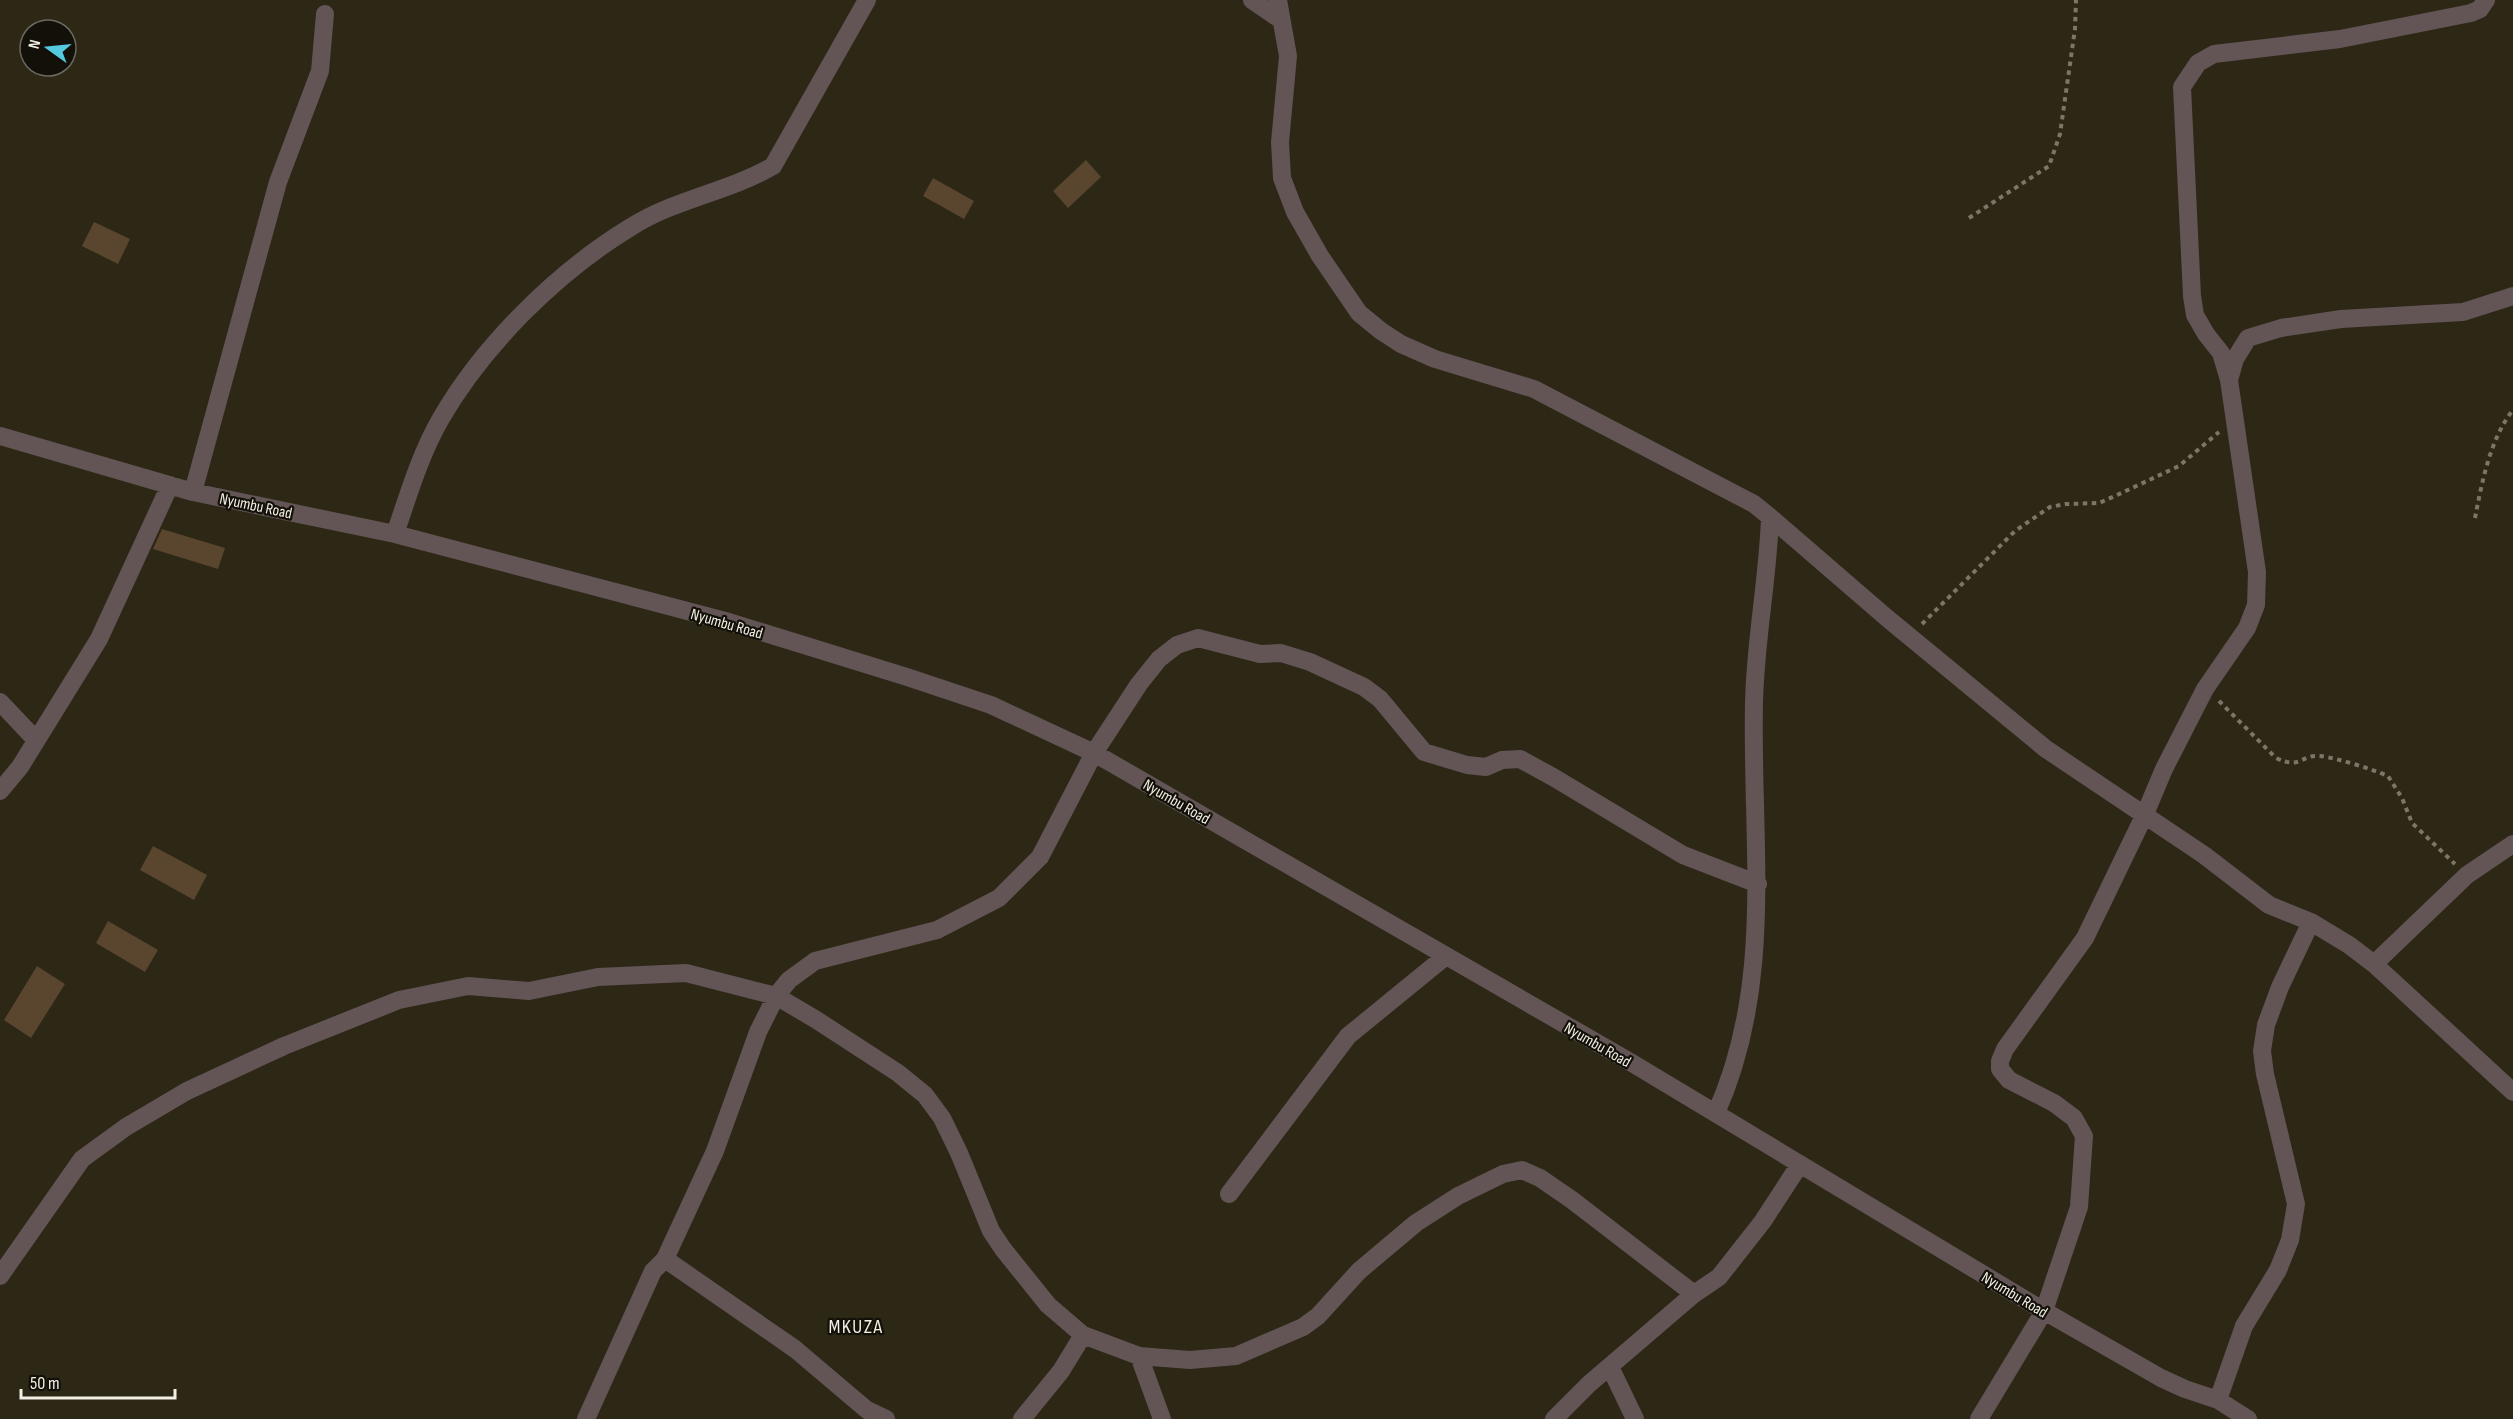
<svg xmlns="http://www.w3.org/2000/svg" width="2513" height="1419" viewBox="0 0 2513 1419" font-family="'Sofia Sans Condensed',sans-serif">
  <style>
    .building { fill: #5a452f }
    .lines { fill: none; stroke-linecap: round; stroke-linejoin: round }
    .path { stroke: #7b7667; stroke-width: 4; stroke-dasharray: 4.5 4.5; stroke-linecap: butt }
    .minor { stroke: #635455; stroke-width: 18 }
    .labels { text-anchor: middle; stroke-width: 4.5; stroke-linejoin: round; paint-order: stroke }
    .street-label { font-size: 16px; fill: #f3efe4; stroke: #121008 }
    .quarter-label { font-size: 20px; letter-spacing: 1.5px; fill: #f3efe4; stroke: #121008 }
  </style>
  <rect width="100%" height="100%" fill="#2d2716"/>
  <path class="building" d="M 1086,160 L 1101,177 L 1068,208 L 1053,191 Z
    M 933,178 L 974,201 L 964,219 L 923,196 Z
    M 94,222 L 130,239 L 118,264 L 82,246 Z
    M 162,529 L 225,548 L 218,569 L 153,549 Z
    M 153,846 L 207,875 L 194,900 L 140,870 Z
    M 108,921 L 158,950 L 145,972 L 96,943 Z
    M 37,966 L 65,984 L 31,1038 L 4,1020 Z"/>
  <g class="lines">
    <path class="path" d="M 1969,218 L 2049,166 L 2060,134 L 2075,29 L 2076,0
      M 2475,518 C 2482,482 2490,439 2513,410
      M 1922,624 L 2015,531 L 2050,507 L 2066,504 L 2099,503 L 2115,496 L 2179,466 L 2219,432
      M 2219,701 L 2276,758 C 2301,770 2301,754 2320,756 C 2337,758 2372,769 2388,776 L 2402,798 L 2412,823 L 2455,864"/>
    <path class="minor" d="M 1252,0 L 1281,20
      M 1278,0 L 1288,56 L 1280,142 L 1282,178 L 1295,212 L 1320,256 L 1359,313 L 1381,331 L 1401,344 L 1435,359 L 1534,389 L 1754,504 L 1770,517 C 1768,580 1755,641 1754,704 C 1751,843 1775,982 1716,1113
      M 2229,380 L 2235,359 L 2248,338 L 2281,328 L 2341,319 L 2463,312 L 2513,296
      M 0,436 L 193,492 L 395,534 L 729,622 L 907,677 L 991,705 L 1094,753 L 1632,1063 L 2044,1311 L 2161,1378 L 2185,1389 L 2218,1400 L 2248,1419
      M 193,492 L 278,182 L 320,71 L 325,14
      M 1770,517 L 1887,618 L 2046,749 L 2204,855 L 2269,905 L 2311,922 L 2349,945 L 2374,964 L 2513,1092
      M 395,534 C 408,496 420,455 440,420 C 483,345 557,272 631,227 C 675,199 728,192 773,166 L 867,0
      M 0,702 L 36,740
      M 0,791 L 20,767 L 99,639 L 170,485
      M 2374,964 L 2467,875 L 2513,844
      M 1229,1194 L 1348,1036 L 1446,956
      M 665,1259 L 795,1349 L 867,1410 L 886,1419
      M 0,1276 L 82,1159 L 126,1127 L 187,1091 L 284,1046 L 399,1000 L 468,986 L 529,991 L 598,977 L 686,973 L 776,996 L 815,1019 L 898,1073 L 925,1095 L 942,1118 L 959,1153 L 991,1231 L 1003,1249 L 1048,1305 L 1083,1335 L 1139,1356 L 1190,1360 L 1236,1356 L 1303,1327 L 1318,1316 L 1359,1271 L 1416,1223 L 1458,1196 L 1503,1174 L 1522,1170 L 1540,1178 L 1572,1200 L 1694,1294
      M 1139,1356 L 1162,1419
      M 1610,1367 L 1635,1419
      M 2218,1400 L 2244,1326 L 2278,1270 L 2290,1240 L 2296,1204 L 2265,1074 L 2262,1051 L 2266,1025 L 2280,987 L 2311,922
      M 586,1419 L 653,1271 L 665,1259 L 715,1151 L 758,1032 L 776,996 L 789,980 L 815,961 L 937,930 L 999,898 L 1040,857 L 1094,753 L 1139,684 L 1159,659 L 1177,645 L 1198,638 L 1260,654 L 1281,653 L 1310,662 L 1364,687 L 1380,699 L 1424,752 L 1467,765 L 1486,767 L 1502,760 L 1520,759 L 1553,777 L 1683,855 L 1758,884
      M 1022,1419 L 1061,1371 L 1083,1335
      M 1554,1419 L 1589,1384 L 1694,1294 L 1719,1277 L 1763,1221 L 1800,1164
      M 1979,1419 L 2044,1311 L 2079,1207 L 2084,1136 L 2074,1118 L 2054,1103 L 2009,1080 L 2000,1069 L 2000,1061 L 2005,1049 L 2085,938 L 2145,814 L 2164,769 L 2205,689 L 2247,628 L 2256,605 L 2257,572 L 2229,380 L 2221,353 L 2206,334 L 2195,315 L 2192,296 L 2182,87 L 2198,63 L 2214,54 L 2340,39 L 2471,13 L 2480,9 L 2486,0"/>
  </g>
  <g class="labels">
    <g class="street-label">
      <text transform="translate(256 505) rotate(12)" y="6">Nyumbu Road</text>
      <text transform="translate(727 623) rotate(16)" y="6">Nyumbu Road</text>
      <text transform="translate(1177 801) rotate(30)" y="6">Nyumbu Road</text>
      <text transform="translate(1598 1044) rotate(30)" y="6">Nyumbu Road</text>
      <text transform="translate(2015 1294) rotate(31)" y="6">Nyumbu Road</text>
    </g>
    <g class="quarter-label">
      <text x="856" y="1333">MKUZA</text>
    </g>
  </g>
  <g transform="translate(48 48) rotate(285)"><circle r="28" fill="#121008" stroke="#6c6960" stroke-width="1.5"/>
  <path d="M0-4.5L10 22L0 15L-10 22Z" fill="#54cade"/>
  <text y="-9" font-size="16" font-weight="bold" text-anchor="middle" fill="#f3efe4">N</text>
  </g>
  <path d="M21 1389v9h154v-9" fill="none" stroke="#f3efe4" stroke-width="3"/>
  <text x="30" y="1389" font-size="18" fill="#f3efe4" stroke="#121008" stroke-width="4.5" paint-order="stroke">50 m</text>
</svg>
